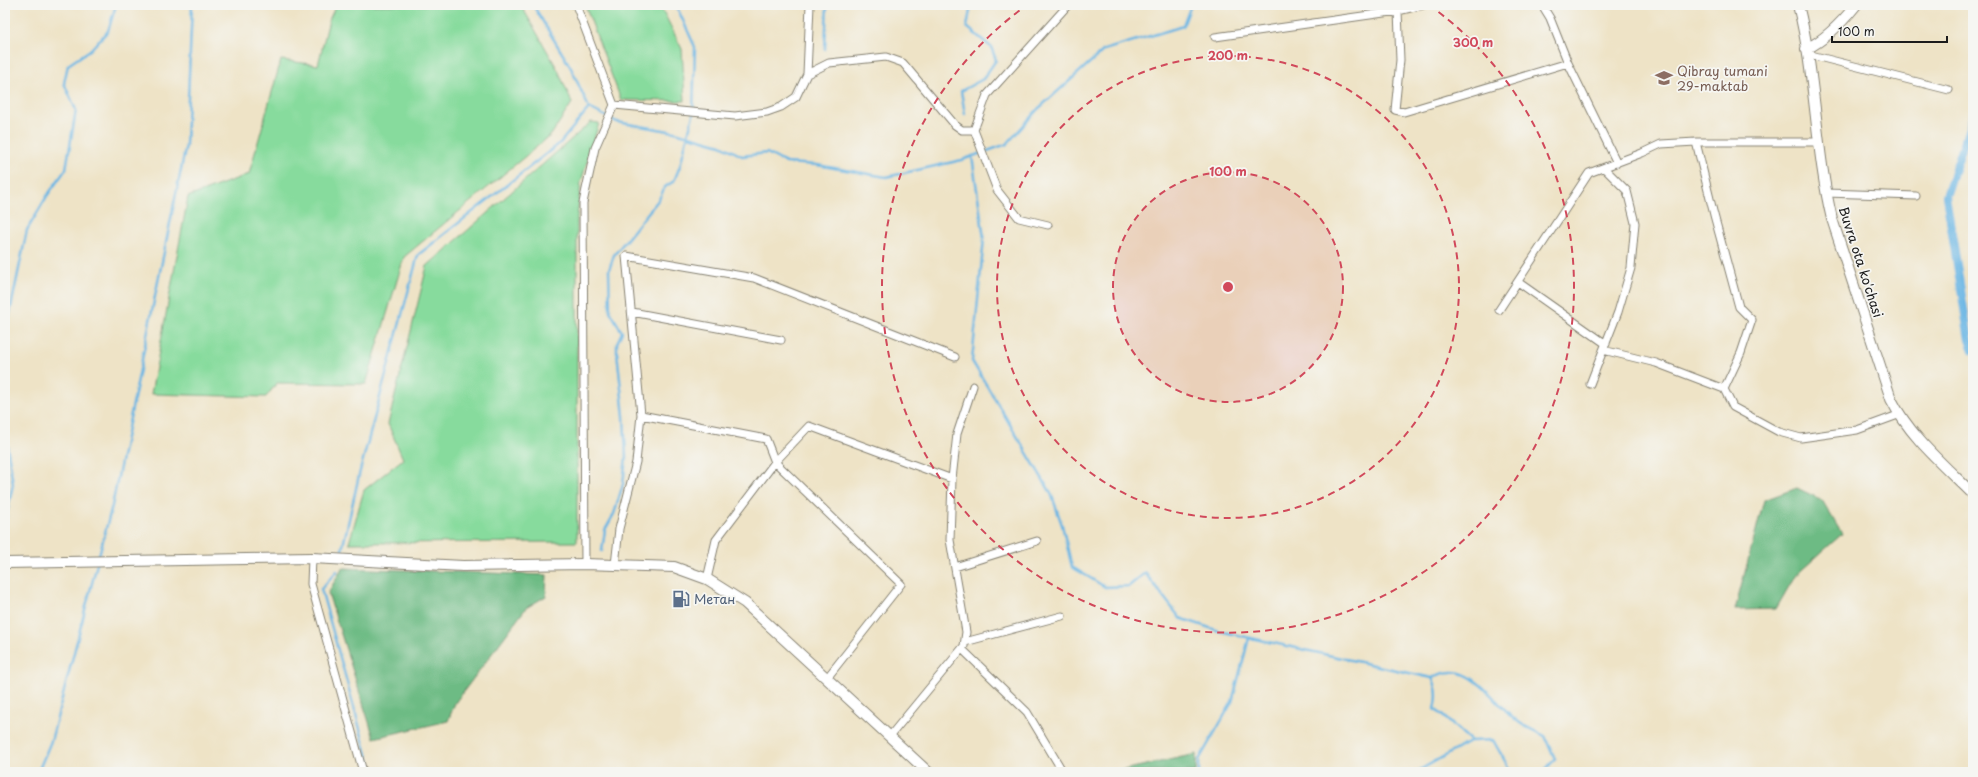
<svg xmlns="http://www.w3.org/2000/svg" width="1978" height="777" viewBox="0 0 1978 777" font-family="'Playpen Sans',sans-serif">
  <style>
    .green { fill: #87db9d; stroke: #527c5c }
    .forest { fill: #6dbb84; stroke: #446c50 }
    .lines { fill: none; stroke-linecap: round; stroke-linejoin: round }
    .stream { stroke: #6ab6e4; stroke-width: 2.5 }
    .canal { stroke: #6ab6e4; stroke-width: 8 }
    .street-casing { stroke: #858071; stroke-width: 9 }
    .secondary-casing { stroke: #858071; stroke-width: 12 }
    .street { stroke: #fff; stroke-width: 7 }
    .secondary { stroke: #fff; stroke-width: 10 }
    .ring { fill: none; stroke: #d1495b; stroke-width: 2; stroke-dasharray: 7 5 }
    .labels { text-anchor: middle; stroke-width: 3.5; stroke-linejoin: round; paint-order: stroke }
    .education-label { font-size: 13px; fill: #785e54; stroke: #f6f6f2; text-anchor: start }
    .street-label { font-size: 13px; fill: #1c1c1c; stroke: #f6f6f2 }
    .service-label { font-size: 13px; fill: #4e5e75; stroke: #f6f6f2; text-anchor: start }
    .centre { fill: #d1495b; stroke: #f6f6f2; stroke-width: 2 }
    .ring-label { font-size: 12px; text-anchor: middle; font-weight: bold; fill: #d1495b; stroke: #f6f6f2; stroke-width: 3.5; stroke-linejoin: round; paint-order: stroke }
  </style>
  <rect width="100%" height="100%" fill="#f6f6f2"/>
  <filter id="ink" filterUnits="userSpaceOnUse"><feTurbulence type="fractalNoise" baseFrequency=".025" numOctaves="2"/><feDisplacementMap in="SourceGraphic" scale="8" xChannelSelector="R" yChannelSelector="G"/><feConvolveMatrix kernelMatrix="1 2 1 2 8 2 1 2 1" color-interpolation-filters="sRGB"/></filter>
  <filter id="wash" filterUnits="userSpaceOnUse"><feTurbulence type="fractalNoise" baseFrequency=".012" numOctaves="4" result="noise"/><feDisplacementMap in="SourceGraphic" scale="16" xChannelSelector="R" yChannelSelector="G"/><feGaussianBlur stdDeviation="0.9" result="paint"/><feColorMatrix in="noise" values="0 0 0 0 0 0 0 0 0 0 0 0 0 0 0 0 0 1.4 0 .05"/><feComposite in="paint" operator="in"/></filter>
  <g filter="url(#wash)">
    <rect width="100%" height="100%" fill="#eee3c6"/>
    <path class="green" d="M 336,5 L 521,5 L 558,70 L 572,103 L 551,135 L 404,257 L 366,384 L 277,383 L 266,397 L 151,394 L 188,197 L 249,174 L 281,60 L 318,65 L 329,20 Z
      M 585,5 L 660,5 L 682,49 L 685,101 L 621,100 Z
      M 591,122 L 599,123 L 581,182 L 577,218 L 577,542 L 349,543 L 364,490 L 403,459 L 388,424 L 427,266 Z"/>
    <path class="forest" d="M 1797,488 L 1822,500 L 1842,534 L 1795,576 L 1776,609 L 1735,610 L 1764,500 Z
      M 342,568 L 547,575 L 546,596 L 526,608 L 455,703 L 448,721 L 374,738 L 328,593 Z
      M 1196,754 L 1196,772 L 1114,772 Z"/>
    <g class="lines">
      <path class="stream" d="M 825,49 L 827,5
        M 589,108 L 617,122 L 675,132 L 721,145 L 742,156 L 767,153 L 786,163 L 817,165 L 886,177 L 962,160 L 1007,144 L 1038,109 L 1104,50 L 1183,26 L 1191,5
        M 965,114 L 961,91 L 983,79 L 996,60 L 991,47 L 967,27 L 971,5
        M 972,156 L 984,238 L 972,361 L 1051,493 L 1062,525 L 1072,567 L 1105,587 L 1129,586 L 1145,573 L 1180,618 L 1219,631 L 1432,678 C 1471,655 1493,704 1520,723 C 1527,728 1537,732 1545,736 L 1555,759 L 1543,772
        M 5,336 L 27,230 L 47,196 L 66,169 L 76,110 L 64,83 L 68,65 L 90,50 L 108,31 L 116,5
        M 5,433 L 13,484 L 5,522
        M 342,550 L 360,471 L 418,255 L 560,143 L 589,108 L 571,68 L 533,5
        M 602,551 L 605,530 L 614,514 L 623,484 L 626,457 L 624,416 L 617,352 L 617,343 L 622,332 L 610,311 L 609,270 L 614,255 L 659,199 L 665,187 L 674,181 L 680,166 L 693,115 L 695,47 L 676,5
        M 98,559 L 112,506 L 186,145 L 192,5
        M 337,571 L 321,589 L 372,772
        M 1432,678 C 1438,688 1438,698 1435,709 L 1471,741
        M 38,772 L 51,741 L 97,564
        M 1199,772 L 1199,760 L 1232,702 L 1249,638
        M 1416,772 L 1471,741 L 1493,740 L 1511,772"/>
      <path class="canal" d="M 1973,116 L 1946,196 L 1969,340 L 1973,350"/>
    </g>
  </g>
  <g filter="url(#ink)">
    <g class="lines">
      <g class="street-casing">
        <path id="street" d="M 576,5 L 614,105 L 595,148 L 583,203 L 585,564
          M 1396,5 L 1398,11 L 1400,60 L 1395,110 L 1404,112 L 1568,63
          M 1542,5 L 1550,18 L 1568,63 L 1617,163
          M 1215,37 L 1398,11 L 1423,5
          M 1807,54 L 1949,90
          M 807,74 L 829,63 L 886,57 L 903,63 L 955,125 L 962,130 L 974,130
          M 614,105 L 735,116 L 767,112 L 781,107 L 796,97 L 807,74 L 810,5
          M 1696,142 L 1714,215 L 1739,307 L 1752,320 L 1741,353 L 1724,389
          M 1826,193 L 1916,196
          M 1048,225 L 1019,218 L 997,190 L 974,130 L 987,95 L 1068,5
          M 1518,282 L 1606,344
          M 1499,310 L 1589,173 L 1642,153 L 1661,144 L 1696,142 L 1819,142
          M 632,312 L 781,340
          M 1603,350 L 1656,363 L 1724,389 L 1733,407 L 1779,432 L 1801,438 L 1857,430 L 1898,415
          M 1590,384 L 1618,312 L 1631,268 L 1635,223 L 1627,191 L 1604,168
          M 641,415 L 766,439 L 775,462 L 901,584 L 827,678
          M 312,558 L 311,584 L 363,772
          M 615,565 L 619,529 L 636,462 L 641,415 L 626,256 L 754,278 L 955,357
          M 955,567 L 1037,541
          M 707,579 L 716,540 L 775,462 L 809,426 L 952,479
          M 965,642 L 1062,616
          M 962,649 L 1027,712 L 1063,772
          M 890,736 L 964,646 L 966,632 L 950,540 L 952,479 L 957,434 L 973,386"/>
      </g>
      <g class="secondary-casing">
        <path id="secondary" d="M 1798,5 C 1816,75 1815,149 1832,219 L 1891,399 C 1910,437 1944,465 1973,494
          M 1806,49 C 1825,40 1843,21 1856,5
          M 5,563 L 312,558 L 463,566 L 585,564 L 674,567 L 707,579 L 745,603 L 928,772"/>
      </g>
      <use href="#street" class="street"/>
      <use href="#secondary" class="secondary"/>
    </g>
  </g>
  <circle cx="1228" cy="287" r="115" fill="#d1495b" fill-opacity=".12"/>
  <g class="ring">
    <circle cx="1228" cy="287" r="115"/>
    <circle cx="1228" cy="287" r="231"/>
    <path d="M1429 5A346 346 0 1 1 1027 5"/>
  </g>
  <defs>
    <g id="school-bare" transform="scale(1.38)"><path d="M0-5L7-2L0 1L-7-2ZM-4 1L0 2.5L4 1V4Q0 6-4 4Z" fill="#8d6e63" stroke="#f6f6f2" stroke-width="2.5" paint-order="stroke"/></g>
    <g id="fuel-bare" transform="scale(1.38)"><path d="M-5.5-6h7V0h2V4h1.3V-2.5L3-4.5l.8-.8L6-3V5H2.5V1h-1V6h-7ZM-4.2-4.7v3.2H.2V-4.7Z" fill="#5c6f8a" stroke="#f6f6f2" stroke-width="2.5" paint-order="stroke"/></g>
  </defs>
  <g fill-rule="evenodd">
    <use href="#school-bare" x="1664" y="78"/>
    <use href="#fuel-bare" x="681" y="599"/>
  </g>
  <g class="labels">
    <g class="education-label">
      <text x="1677" y="76">Qibray tumani<tspan x="1677" dy="15">29-maktab</tspan></text>
    </g>
    <g class="street-label">
      <text transform="translate(1861 262) rotate(72)" y="5">Buvra ota ko'chasi</text>
    </g>
    <g class="service-label">
      <text x="694" y="604">Метан</text>
    </g>
  </g>
  <circle cx="1228" cy="287" r="6" class="centre"/>
  <g class="ring-label">
    <text x="1473" y="47">300 m</text>
    <text x="1228" y="60">200 m</text>
    <text x="1228" y="176">100 m</text>
  </g>
  <rect width="1978" height="777" fill="none" stroke="#f6f6f2" stroke-width="20"/>
  <path d="M1832 36v6h115v-6" fill="none" stroke="#1c1c1c" stroke-width="2"/>
  <text x="1838" y="36" font-size="12" fill="#1c1c1c" stroke="#f6f6f2" stroke-width="3" paint-order="stroke">100 m</text>
</svg>
